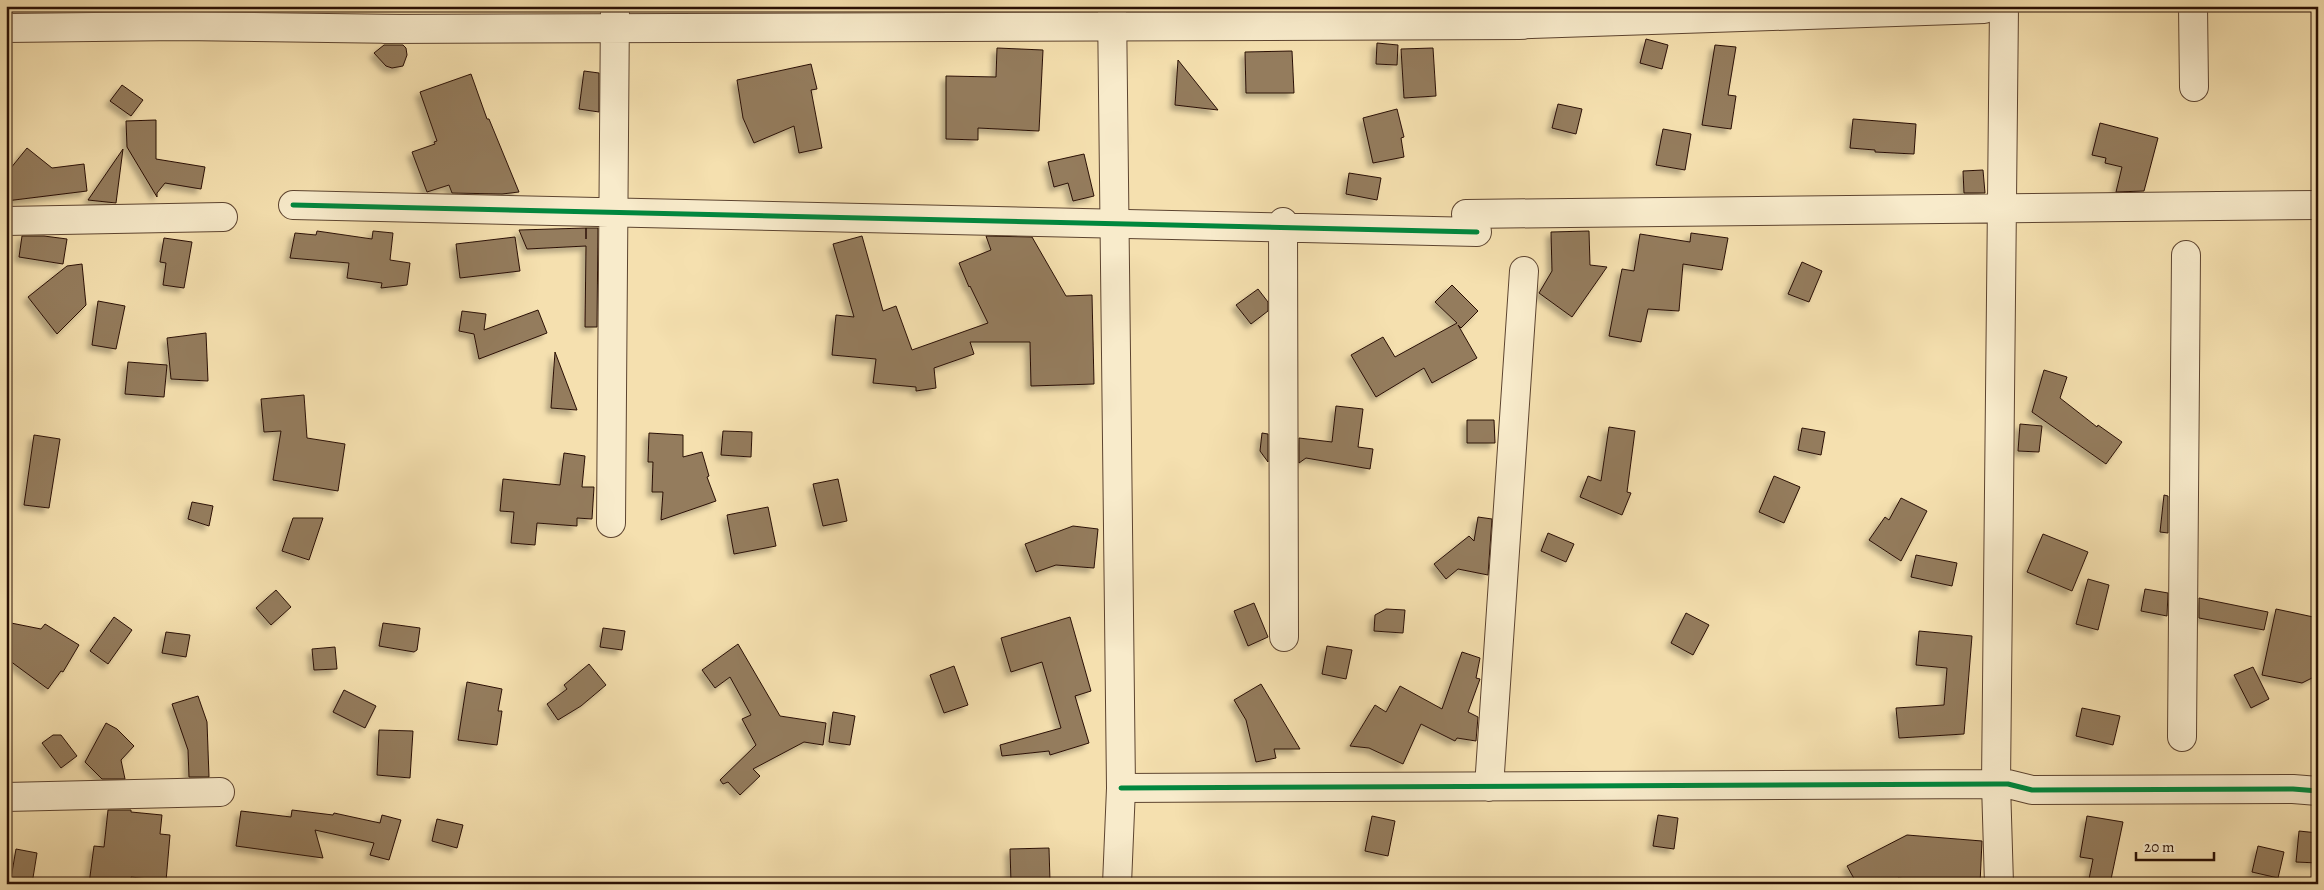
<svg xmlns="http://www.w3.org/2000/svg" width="2324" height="890" viewBox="0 0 2324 890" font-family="Alegreya,serif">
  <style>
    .building { fill: #947c5d; stroke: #2a1005; filter: url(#shadow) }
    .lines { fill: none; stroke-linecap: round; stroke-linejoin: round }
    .minor-casing { stroke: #5d4430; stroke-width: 30 }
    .tertiary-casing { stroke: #5d4430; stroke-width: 30 }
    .minor { stroke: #f8ebcb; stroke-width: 28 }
    .tertiary { stroke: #f8ebcb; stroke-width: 28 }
    .cycleway-casing { stroke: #f8ebcb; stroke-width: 8 }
    .cycleway { stroke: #00873e; stroke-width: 5 }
  </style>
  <defs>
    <filter id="shadow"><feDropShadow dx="-4.5" dy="4.5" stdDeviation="2.5" flood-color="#0004"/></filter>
  </defs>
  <rect width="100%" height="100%" fill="#f5e0af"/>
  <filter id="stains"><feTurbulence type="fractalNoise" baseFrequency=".004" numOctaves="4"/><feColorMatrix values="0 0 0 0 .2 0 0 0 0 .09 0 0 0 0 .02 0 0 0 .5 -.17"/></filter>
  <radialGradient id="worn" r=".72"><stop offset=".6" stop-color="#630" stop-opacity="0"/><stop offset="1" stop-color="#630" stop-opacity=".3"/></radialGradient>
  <path class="building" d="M 1646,39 L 1668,45 L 1662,69 L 1640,63 Z
    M 1377,43 L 1398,45 L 1397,65 L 1376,64 Z
    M 384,45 L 403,45 L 406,48 L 407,55 L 403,66 L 392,68 L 386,66 L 374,53 Z
    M 1715,45 L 1736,47 L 1728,95 L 1736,96 L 1731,129 L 1702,125 Z
    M 997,48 L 1043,50 L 1039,131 L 978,128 L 978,140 L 946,139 L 946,76 L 996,77 Z
    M 1433,48 L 1436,96 L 1404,98 L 1401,49 Z
    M 1292,51 L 1294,93 L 1246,93 L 1245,52 Z
    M 1178,60 L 1218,110 L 1175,105 Z
    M 811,64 L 817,89 L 811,90 L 822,148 L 799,153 L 794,126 L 754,143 L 743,118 L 737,80 Z
    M 584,71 L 599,73 L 599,112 L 579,109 Z
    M 471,74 L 487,119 L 489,119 L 519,192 L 502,194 L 452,193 L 449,185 L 427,192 L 412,152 L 435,144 L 434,142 L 437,141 L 420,92 Z
    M 122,85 L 143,100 L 131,116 L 110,101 Z
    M 1558,104 L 1582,109 L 1576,134 L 1552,128 Z
    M 1397,109 L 1404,137 L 1401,138 L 1404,157 L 1373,163 L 1363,118 Z
    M 1853,119 L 1916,124 L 1914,154 L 1875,152 L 1875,150 L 1850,148 Z
    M 156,120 L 156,159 L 205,167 L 201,189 L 165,183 L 157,193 L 157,197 L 127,147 L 126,121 Z
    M 2100,123 L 2158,138 L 2144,191 L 2116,192 L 2122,167 L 2105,163 L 2106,158 L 2092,155 Z
    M 1663,129 L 1691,134 L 1685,170 L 1656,165 Z
    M 27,148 L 52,168 L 84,164 L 87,191 L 6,201 L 6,174 Z
    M 123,149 L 116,203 L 88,200 Z
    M 1084,154 L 1094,196 L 1073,201 L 1068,183 L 1054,187 L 1048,162 Z
    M 1983,170 L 1985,193 L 1964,193 L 1963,171 Z
    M 1349,173 L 1381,178 L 1377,200 L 1346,194 Z
    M 586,228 L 598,228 L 597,327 L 585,327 L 586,246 L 527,249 L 519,230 L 586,228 L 586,239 Z
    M 317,231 L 372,239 L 373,231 L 393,233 L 390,260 L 410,263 L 407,285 L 381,288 L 382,283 L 347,278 L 349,263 L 290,258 L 295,233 L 316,235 Z
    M 1589,231 L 1590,265 L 1607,267 L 1572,317 L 1539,293 L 1552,271 L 1551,232 Z
    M 1691,233 L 1728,238 L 1722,270 L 1683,264 L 1679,311 L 1648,309 L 1641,342 L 1609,336 L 1622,269 L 1634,271 L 1640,234 L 1690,242 Z
    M 22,236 L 44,236 L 67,239 L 63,264 L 19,257 Z
    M 862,236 L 883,311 L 896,306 L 912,350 L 988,323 L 970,286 L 969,287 L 959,263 L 991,250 L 986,236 L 1032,237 L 1066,296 L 1092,295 L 1094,384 L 1031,386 L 1030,342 L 970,342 L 974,354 L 934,368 L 936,388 L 916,391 L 916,387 L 873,383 L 876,359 L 832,355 L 836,315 L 854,317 L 833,244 Z
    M 515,237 L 520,271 L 460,278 L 456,244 Z
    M 164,238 L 192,242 L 184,288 L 163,285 L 166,263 L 160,262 Z
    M 1802,262 L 1822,271 L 1809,302 L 1788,294 Z
    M 82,264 L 86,305 L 57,334 L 28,297 L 67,266 Z
    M 1452,285 L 1478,311 L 1461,328 L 1458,325 L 1477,358 L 1432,383 L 1424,368 L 1376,397 L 1351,355 L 1383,337 L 1395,357 L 1457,323 L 1435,302 Z
    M 1258,289 L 1268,302 L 1268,311 L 1251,324 L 1236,305 Z
    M 98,301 L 125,306 L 116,349 L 92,345 Z
    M 538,310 L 547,333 L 479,359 L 474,334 L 459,331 L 462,311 L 486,314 L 484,330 Z
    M 206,333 L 208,381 L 171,379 L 167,338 Z
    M 555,352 L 577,410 L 551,408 Z
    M 128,362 L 167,365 L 164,397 L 125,394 Z
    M 2044,370 L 2067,377 L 2060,398 L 2097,427 L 2098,425 L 2122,442 L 2106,464 L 2032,412 Z
    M 304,395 L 307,438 L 345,444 L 338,491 L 273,480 L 281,431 L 264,432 L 261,399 Z
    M 1336,406 L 1363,409 L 1358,447 L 1373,449 L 1370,469 L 1306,458 L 1299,463 L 1299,438 L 1332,442 Z
    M 1467,420 L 1494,420 L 1495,443 L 1467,443 Z
    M 2020,424 L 2042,426 L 2039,452 L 2018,451 Z
    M 1609,427 L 1635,431 L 1627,492 L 1631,493 L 1622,515 L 1580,497 L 1588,476 L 1601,481 Z
    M 1802,428 L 1825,432 L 1821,455 L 1798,450 Z
    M 723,431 L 752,432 L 751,457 L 721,455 Z
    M 649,433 L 683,435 L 683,457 L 702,452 L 709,476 L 707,477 L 716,501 L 661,520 L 663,492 L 652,492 L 653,462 L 648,462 Z
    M 1262,433 L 1268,434 L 1268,462 L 1260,451 Z
    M 34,435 L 60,439 L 49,508 L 24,505 Z
    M 564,453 L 585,456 L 582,487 L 594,487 L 592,519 L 577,518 L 577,526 L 537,523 L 535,545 L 511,543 L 514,512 L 500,511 L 503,479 L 560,485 Z
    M 1774,476 L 1800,487 L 1784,523 L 1759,512 Z
    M 838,479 L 847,521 L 823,526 L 813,484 Z
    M 2164,495 L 2168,496 L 2168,533 L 2160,532 Z
    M 1901,498 L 1927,511 L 1901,561 L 1869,540 L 1885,517 L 1889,520 Z
    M 192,502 L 213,506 L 209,526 L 188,519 Z
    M 768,507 L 776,546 L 734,554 L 727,515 Z
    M 1478,517 L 1492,519 L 1488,575 L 1458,569 L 1446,579 L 1434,564 L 1469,536 L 1474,541 Z
    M 293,518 L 323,518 L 309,560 L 282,551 Z
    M 1073,526 L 1098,529 L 1094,568 L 1056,565 L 1036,572 L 1025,544 Z
    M 1548,533 L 1574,544 L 1566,562 L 1541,551 Z
    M 2043,534 L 2088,552 L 2072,591 L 2027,572 Z
    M 1916,555 L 1957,563 L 1952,586 L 1911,577 Z
    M 2088,579 L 2109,585 L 2098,630 L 2076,624 Z
    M 2145,589 L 2168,593 L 2167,616 L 2141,611 Z
    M 276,590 L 291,607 L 271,625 L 256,608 Z
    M 2199,598 L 2268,612 L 2264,630 L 2199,618 Z
    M 1254,603 L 1268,637 L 1248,646 L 1234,611 Z
    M 1386,609 L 1405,610 L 1403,633 L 1374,631 L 1375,615 Z
    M 2276,609 L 2318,618 L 2318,675 L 2302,683 L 2262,675 Z
    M 1686,613 L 1709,625 L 1693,655 L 1671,643 Z
    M 114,617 L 132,630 L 108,664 L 90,651 Z
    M 1070,617 L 1091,691 L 1075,696 L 1089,743 L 1050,755 L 1049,751 L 1002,756 L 1000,745 L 1061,728 L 1042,662 L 1011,672 L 1001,638 Z
    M 6,622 L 41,629 L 45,624 L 79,645 L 63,672 L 61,671 L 48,689 L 6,658 Z
    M 383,623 L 420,628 L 417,650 L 414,652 L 379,646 Z
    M 603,628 L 625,631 L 622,650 L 600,647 Z
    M 1919,631 L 1972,636 L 1964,734 L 1899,738 L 1896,708 L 1944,705 L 1947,668 L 1916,665 Z
    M 166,632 L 190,635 L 186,657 L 162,653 Z
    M 738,644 L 780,716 L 826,723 L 823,745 L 804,742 L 753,769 L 760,776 L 740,795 L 728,782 L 723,784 L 720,780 L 756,745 L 742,719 L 751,715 L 730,677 L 715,688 L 702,670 Z
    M 1327,646 L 1352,650 L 1346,679 L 1322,674 Z
    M 335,647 L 337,669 L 314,670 L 312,649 Z
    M 1462,652 L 1480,658 L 1476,678 L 1480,679 L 1468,712 L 1478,717 L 1476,741 L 1457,738 L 1455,741 L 1421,724 L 1403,764 L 1369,748 L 1350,746 L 1375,705 L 1386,712 L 1400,686 L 1442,709 Z
    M 589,664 L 606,685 L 581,706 L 558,720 L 547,704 L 567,689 L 564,685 Z
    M 954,666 L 968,705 L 944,713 L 930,675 Z
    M 2253,667 L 2269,699 L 2251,708 L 2234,675 Z
    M 467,682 L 502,689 L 498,711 L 502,711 L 497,745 L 458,740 Z
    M 1261,684 L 1300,749 L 1274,749 L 1276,758 L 1256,762 L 1246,720 L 1234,700 Z
    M 344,690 L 376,706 L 365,728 L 333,712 Z
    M 198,696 L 207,722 L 209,777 L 189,777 L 188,750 L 172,704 Z
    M 2082,708 L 2120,716 L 2113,745 L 2076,736 Z
    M 833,712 L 855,716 L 850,745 L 829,742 Z
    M 106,723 L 117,729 L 134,746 L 121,760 L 125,779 L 102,779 L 85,762 Z
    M 379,730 L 413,731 L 410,778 L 377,775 Z
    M 53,735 L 61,735 L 77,756 L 61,768 L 42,743 Z
    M 108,810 L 131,810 L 131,812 L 162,815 L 160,834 L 170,835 L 166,881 L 131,877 L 133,884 L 89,884 L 94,846 L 104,847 Z
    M 292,810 L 333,815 L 334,813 L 380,823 L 382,815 L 401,820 L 389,860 L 370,855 L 374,843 L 315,830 L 323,858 L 236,846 L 241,811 L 291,817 Z
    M 1658,815 L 1678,818 L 1674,849 L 1653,846 Z
    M 1372,816 L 1395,821 L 1388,856 L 1365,851 Z
    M 2087,816 L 2123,822 L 2110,884 L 2088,884 L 2093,859 L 2080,857 Z
    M 437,819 L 463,825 L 457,848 L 432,841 Z
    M 2299,831 L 2318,833 L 2318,863 L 2296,862 Z
    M 1907,835 L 1982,841 L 1980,884 L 1957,884 L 1898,878 L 1902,884 L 1857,884 L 1847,866 Z
    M 2258,846 L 2284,852 L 2278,878 L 2252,872 Z
    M 1049,848 L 1050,882 L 1011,883 L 1010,849 Z
    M 16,849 L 37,853 L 32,884 L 10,884 Z"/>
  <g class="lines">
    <g class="minor-casing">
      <path id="minor" d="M 2193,6 L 2194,87
        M 1505,25 L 1984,9
        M 6,28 L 181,26 L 401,29
        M 384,29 L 1523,25
        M 293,205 L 1477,232
        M 1466,214 L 2318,205
        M 6,221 L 223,217
        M 1283,222 L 1284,637
        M 611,523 L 615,6
        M 2182,737 L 2186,255
        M 1489,787 L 1524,271
        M 1121,788 L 1996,784 L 2008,784 L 2032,790 L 2293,789 L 2318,791
        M 6,797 L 220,792
        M 1999,884 L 1996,784 L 2004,6"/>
    </g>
    <g class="tertiary-casing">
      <path id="tertiary" d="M 1112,6 L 1121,788 L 1117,884"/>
    </g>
    <use href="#minor" class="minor"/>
    <use href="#tertiary" class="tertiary"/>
    <g class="cycleway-casing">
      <path id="cycleway" d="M 293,205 L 1477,232
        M 1121,788 L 1996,784 L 2008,784 L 2032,790 L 2293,789 L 2318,791"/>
    </g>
    <use href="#cycleway" class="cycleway"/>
  </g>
  <rect width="2324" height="890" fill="none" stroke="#f5e0af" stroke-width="25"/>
  <rect x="8" y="8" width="2309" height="875" fill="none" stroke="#2a1005" stroke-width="2.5"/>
  <rect x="12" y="12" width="2299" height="865" fill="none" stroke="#2a1005"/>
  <path d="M2136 852v8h78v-8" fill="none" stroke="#2a1005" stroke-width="2.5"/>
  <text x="2144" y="852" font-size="15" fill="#2a1005" stroke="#f8ebcb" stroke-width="4" paint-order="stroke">20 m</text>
  <rect width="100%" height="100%" filter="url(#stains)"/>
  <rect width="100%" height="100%" fill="url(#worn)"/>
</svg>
